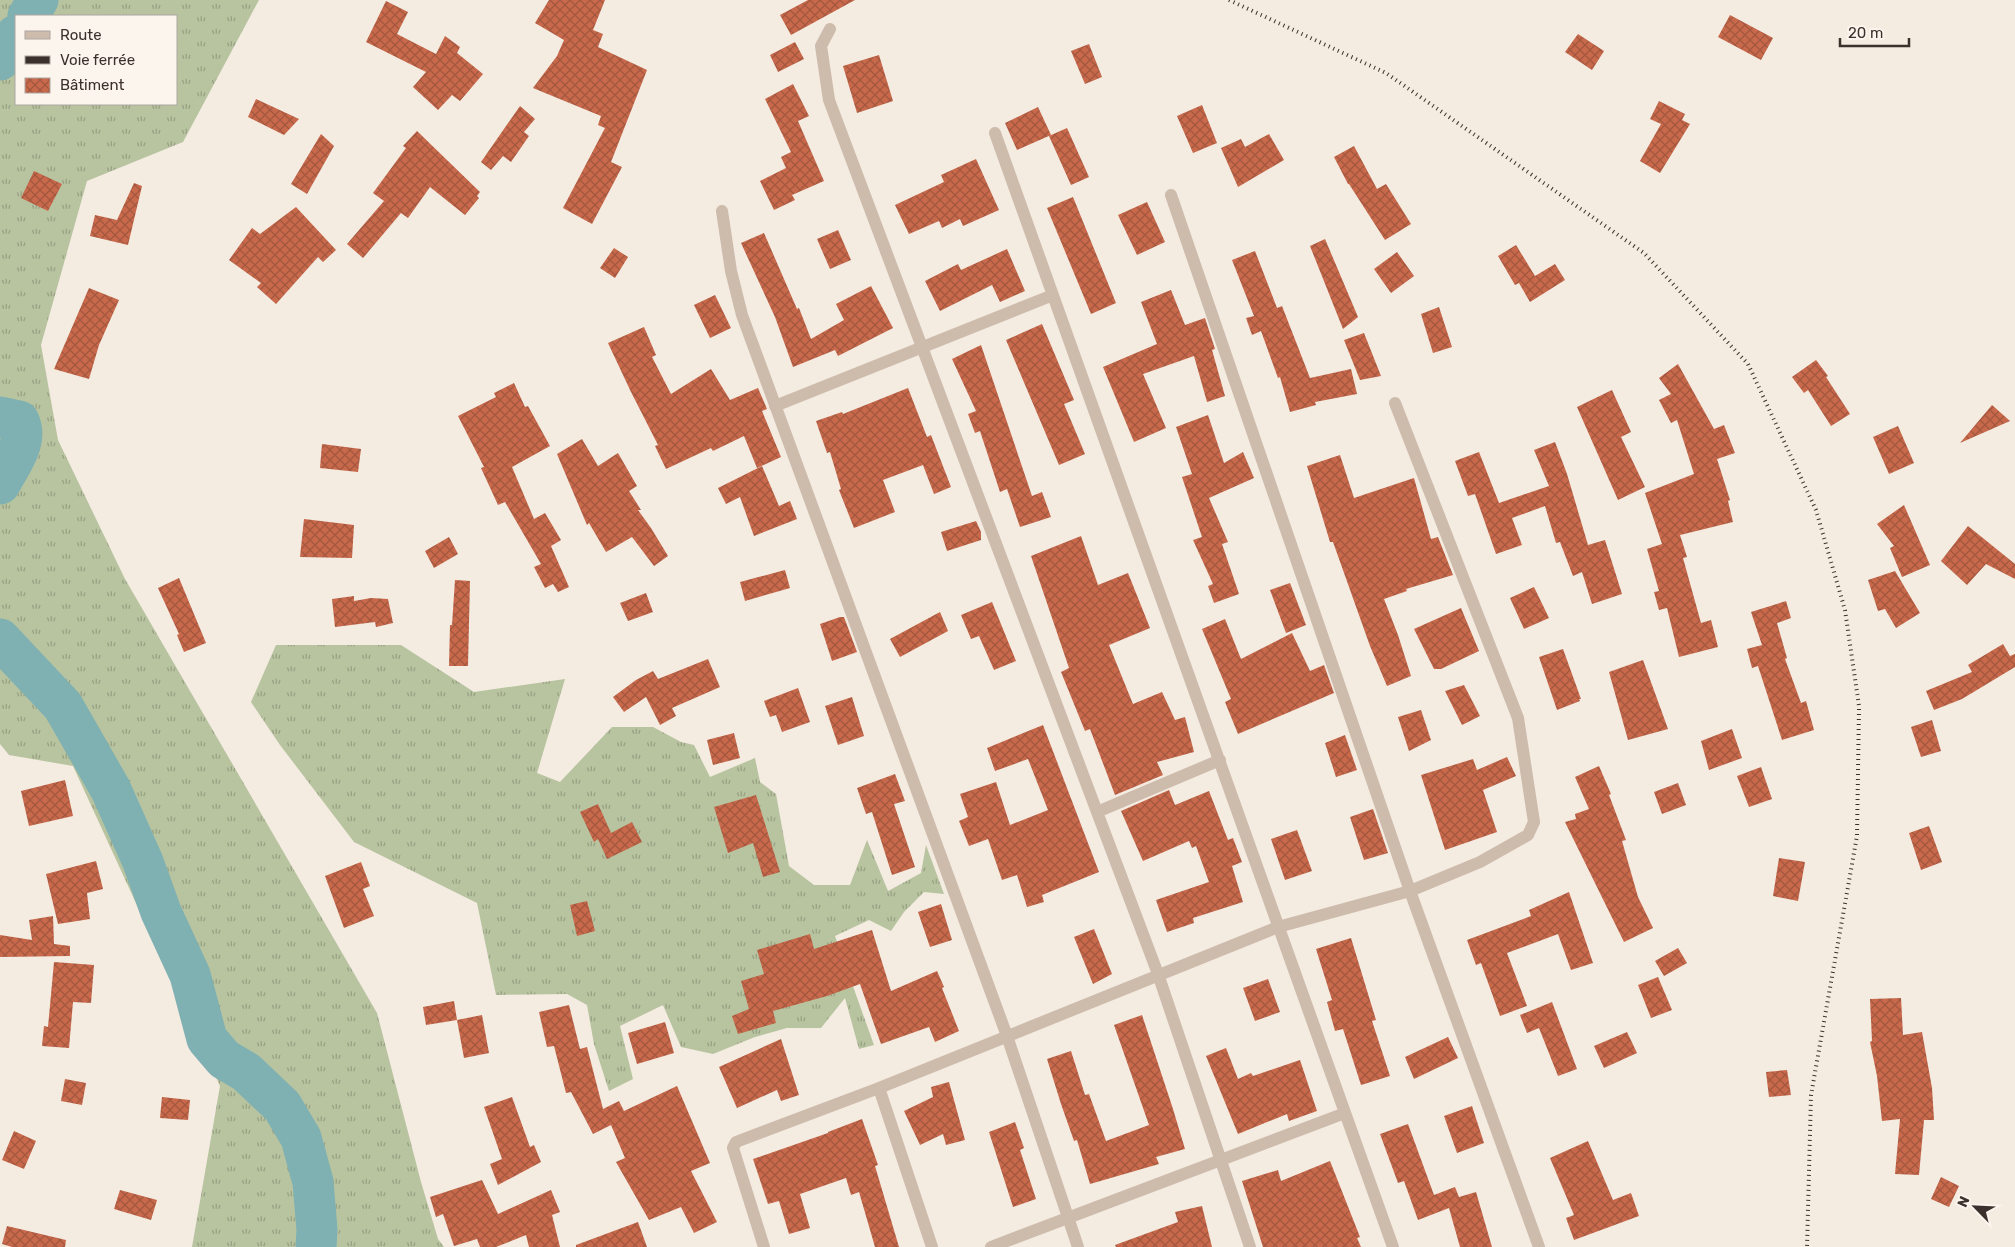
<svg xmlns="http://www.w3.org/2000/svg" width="2015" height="1247" viewBox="0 0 2015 1247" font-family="Rubik,sans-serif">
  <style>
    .grass { fill: url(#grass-tufts); fill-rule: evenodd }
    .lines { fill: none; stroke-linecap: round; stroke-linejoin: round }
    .river { stroke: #7fb0b2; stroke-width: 41 }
    .building { fill: url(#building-cross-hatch) }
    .minor { stroke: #cdbbac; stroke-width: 12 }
    .rail { stroke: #3b302b; stroke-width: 4; stroke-dasharray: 1 4; stroke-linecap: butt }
  </style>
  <defs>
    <pattern id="grass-tufts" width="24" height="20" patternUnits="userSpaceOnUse" patternTransform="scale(1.25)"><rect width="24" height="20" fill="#b8c4a0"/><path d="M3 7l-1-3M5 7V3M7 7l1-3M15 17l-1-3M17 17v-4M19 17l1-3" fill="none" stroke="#97a083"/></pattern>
    <pattern id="building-cross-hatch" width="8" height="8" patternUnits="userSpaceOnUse" patternTransform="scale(1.25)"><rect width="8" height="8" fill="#c8694b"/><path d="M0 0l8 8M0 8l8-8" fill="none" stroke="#a4573f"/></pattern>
  </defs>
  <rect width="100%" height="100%" fill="#f4ebe1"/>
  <path class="grass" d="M 0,0 L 259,0 L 183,142 L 87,181 L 41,345 L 58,440 L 125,579 L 377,1013 L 421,1182 L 438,1239 L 444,1247 L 192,1247 L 220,1086 L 73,766 L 9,755 L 0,744 ZM 16,16 L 176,16 L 176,104 L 16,104 Z
    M 276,645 L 401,645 L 474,692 L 565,679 L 537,773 L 560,782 L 612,727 L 653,727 L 681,742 L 694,745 L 710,777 L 755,758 L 760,782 L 776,794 L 789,866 L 814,885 L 850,885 L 867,840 L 888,891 L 921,873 L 926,845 L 944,894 L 924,892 L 904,912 L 891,931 L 869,920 L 835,936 L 874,1045 L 859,1049 L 845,998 L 821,1028 L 787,1028 L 755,1037 L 713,1054 L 681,1047 L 663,1005 L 620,1026 L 633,1079 L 609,1091 L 594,1044 L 587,1005 L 567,994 L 496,995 L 477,903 L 354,842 L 280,745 L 251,702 Z"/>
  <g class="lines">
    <path class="river" d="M 28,16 L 38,0
      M 0,60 L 16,35
      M 0,417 L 19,421 C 29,442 10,465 0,484
      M 0,639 L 63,706 L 111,790 L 143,862 L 161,912 L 190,975 L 207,1039 L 224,1059 L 246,1072 L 282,1106 L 301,1138 L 313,1182 L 317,1230 L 316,1247"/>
  </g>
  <path class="building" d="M 549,0 L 605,0 L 593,30 L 603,34 L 598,47 L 647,70 L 611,162 L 622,167 L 592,224 L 563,208 L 605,128 L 598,125 L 601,116 L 533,88 L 557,56 L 564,40 L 535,23 Z
    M 808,0 L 855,0 L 791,35 L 780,15 Z
    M 386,1 L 408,12 L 397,34 L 436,54 L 445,36 L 460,47 L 457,53 L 483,74 L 460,101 L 452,95 L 438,110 L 413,87 L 426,72 L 366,42 Z
    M 1730,15 L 1773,38 L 1761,60 L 1718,37 Z
    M 1578,34 L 1604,51 L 1592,70 L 1565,52 Z
    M 795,42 L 804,59 L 778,72 L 770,55 Z
    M 1089,44 L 1102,77 L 1085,84 L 1071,51 Z
    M 879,55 L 893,101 L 857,113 L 843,66 Z
    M 793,84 L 809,116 L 798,121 L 824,181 L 792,195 L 795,200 L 774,210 L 760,181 L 786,168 L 781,157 L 791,152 L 765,99 Z
    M 256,99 L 299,119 L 284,135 L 248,117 Z
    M 1659,101 L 1685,114 L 1682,120 L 1690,124 L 1660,173 L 1640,161 L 1661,124 L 1650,119 Z
    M 1202,105 L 1217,143 L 1193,153 L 1177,116 Z
    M 520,106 L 535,119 L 524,132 L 529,136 L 511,162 L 503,156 L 491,170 L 481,162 Z
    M 1038,107 L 1051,135 L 1017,150 L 1005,123 Z
    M 1067,128 L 1089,177 L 1071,185 L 1049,136 Z
    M 417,131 L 480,192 L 477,196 L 479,198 L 465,215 L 430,187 L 408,218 L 401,213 L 363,258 L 347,244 L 384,201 L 373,193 L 406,148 L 403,146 Z
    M 321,134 L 334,146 L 307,194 L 291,184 Z
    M 1269,134 L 1284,160 L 1238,187 L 1221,148 L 1241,139 L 1245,147 Z
    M 1354,146 L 1377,189 L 1386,184 L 1411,224 L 1385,240 L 1349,184 L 1348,184 L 1334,157 Z
    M 976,159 L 999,210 L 963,226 L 960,219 L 942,228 L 939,221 L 909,234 L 895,205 L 944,182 L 941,175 Z
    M 34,171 L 62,184 L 48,211 L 21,198 Z
    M 134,183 L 142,186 L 128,245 L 90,236 L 95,215 L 117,220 Z
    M 1073,197 L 1116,303 L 1091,314 L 1047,208 Z
    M 1147,202 L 1165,242 L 1137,255 L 1118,215 Z
    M 296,207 L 336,250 L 323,262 L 318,257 L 276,304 L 257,287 L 261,283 L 229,260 L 252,228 L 260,234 Z
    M 838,230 L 851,260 L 830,269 L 817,239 Z
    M 764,233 L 797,309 L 799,308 L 811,339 L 844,320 L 836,304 L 871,286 L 893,328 L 838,356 L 835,350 L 793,367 L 775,317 L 741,243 Z
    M 1325,239 L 1358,317 L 1343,329 L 1310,246 Z
    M 1516,245 L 1535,276 L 1555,264 L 1565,280 L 1530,302 L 1519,283 L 1515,285 L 1498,256 Z
    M 614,248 L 628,257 L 615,278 L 600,268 Z
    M 1007,249 L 1025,291 L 1000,302 L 992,285 L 940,311 L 925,281 L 958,264 L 961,270 Z
    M 1255,251 L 1277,308 L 1282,306 L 1310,378 L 1351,369 L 1357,394 L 1315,402 L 1316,405 L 1290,412 L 1280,377 L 1278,378 L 1261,331 L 1252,335 L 1246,318 L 1254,316 L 1232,260 Z
    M 1397,252 L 1414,276 L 1391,293 L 1374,269 Z
    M 89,288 L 119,300 L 99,345 L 89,379 L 54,369 Z
    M 1171,290 L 1185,325 L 1205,318 L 1215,349 L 1212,350 L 1225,396 L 1207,402 L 1194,356 L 1143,374 L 1166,428 L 1134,442 L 1103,367 L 1157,344 L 1141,302 Z
    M 715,295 L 731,328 L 710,338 L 694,305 Z
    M 1439,307 L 1452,347 L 1433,353 L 1421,314 Z
    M 1042,324 L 1074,400 L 1064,404 L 1085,454 L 1059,465 L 1006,340 Z
    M 644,327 L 656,355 L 652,357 L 671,394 L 711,369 L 730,400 L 758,388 L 767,409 L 762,411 L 781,457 L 757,468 L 744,436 L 713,451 L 711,448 L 666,469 L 655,446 L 658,445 L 631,392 L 608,343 Z
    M 1364,333 L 1381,376 L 1360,380 L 1344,340 Z
    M 981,345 L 1032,496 L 1042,492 L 1051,517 L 1020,527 L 1007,489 L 1000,492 L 980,431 L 975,433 L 968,414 L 976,411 L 952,359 Z
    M 1816,360 L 1828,376 L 1826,377 L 1850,414 L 1831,426 L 1808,390 L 1804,393 L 1792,377 Z
    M 1678,364 L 1714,429 L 1724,425 L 1735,453 L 1717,459 L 1730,500 L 1728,501 L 1733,522 L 1680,535 L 1687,557 L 1683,558 L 1701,623 L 1711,620 L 1718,647 L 1679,657 L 1667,608 L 1659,610 L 1654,592 L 1659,591 L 1647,549 L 1662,544 L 1645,493 L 1694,474 L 1677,420 L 1671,423 L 1659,400 L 1671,394 L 1659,378 Z
    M 514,383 L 525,407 L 528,406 L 550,446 L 512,467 L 534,519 L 545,513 L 561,540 L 551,546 L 569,587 L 558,592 L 553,584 L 545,588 L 534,567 L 541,564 L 505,502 L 498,505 L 481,468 L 484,467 L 458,416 L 496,397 L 494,393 Z
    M 908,388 L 927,437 L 931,435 L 951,487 L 934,494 L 923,465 L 883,480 L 895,512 L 854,528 L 839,490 L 841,489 L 830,452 L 827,453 L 816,421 L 842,412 L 843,414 Z
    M 1612,390 L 1631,432 L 1621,437 L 1645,487 L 1618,500 L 1577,407 Z
    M 1992,405 L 2010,421 L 1960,443 Z
    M 1208,415 L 1224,463 L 1243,452 L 1254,478 L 1209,498 L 1228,542 L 1222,544 L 1239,594 L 1214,603 L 1208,586 L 1213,584 L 1193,540 L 1202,537 L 1182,477 L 1192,474 L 1176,427 Z
    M 1898,426 L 1914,463 L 1889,474 L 1873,437 Z
    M 582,439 L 598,466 L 618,453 L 637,486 L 629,491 L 641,510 L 638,510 L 651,528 L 668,556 L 654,566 L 632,537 L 606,552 L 589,523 L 587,525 L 557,454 Z
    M 1555,442 L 1567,474 L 1588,545 L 1605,540 L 1622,594 L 1592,604 L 1582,572 L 1573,576 L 1560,542 L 1556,543 L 1545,506 L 1512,518 L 1522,545 L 1496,554 L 1475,494 L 1468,496 L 1455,461 L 1479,452 L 1499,503 L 1549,486 L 1534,450 Z
    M 322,444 L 361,449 L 358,472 L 320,468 Z
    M 1340,455 L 1354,498 L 1414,478 L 1431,539 L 1438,537 L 1453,575 L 1406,589 L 1407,591 L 1384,599 L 1398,635 L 1411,676 L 1387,686 L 1370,646 L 1333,542 L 1330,542 L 1307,466 Z
    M 762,466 L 779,506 L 790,501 L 797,519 L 754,536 L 740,497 L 726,504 L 718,488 Z
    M 1904,505 L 1930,565 L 1902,577 L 1890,548 L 1894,546 L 1877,524 Z
    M 304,519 L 354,525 L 352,558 L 300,557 Z
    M 976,521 L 981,532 L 981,540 L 947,551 L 941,532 Z
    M 1968,526 L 2015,564 L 2015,579 L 1986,564 L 1967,585 L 1941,561 Z
    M 1081,536 L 1098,585 L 1128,573 L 1150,628 L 1109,645 L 1133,704 L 1162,692 L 1175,720 L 1185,717 L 1194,752 L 1157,762 L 1163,775 L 1115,795 L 1090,729 L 1085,731 L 1061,672 L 1069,668 L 1031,556 Z
    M 449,537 L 458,554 L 434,568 L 425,551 Z
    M 785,570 L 790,588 L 745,601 L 740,582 Z
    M 1895,571 L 1920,613 L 1896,628 L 1885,609 L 1878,611 L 1868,580 Z
    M 179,578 L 206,643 L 184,652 L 177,635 L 179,634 L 158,588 Z
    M 455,580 L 470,581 L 468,666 L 449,666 L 450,625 L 452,625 Z
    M 1290,583 L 1306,625 L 1286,633 L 1270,590 Z
    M 1534,587 L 1549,618 L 1524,629 L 1510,598 Z
    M 646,593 L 653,612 L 628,621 L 620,603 Z
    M 354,596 L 354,601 L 371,598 L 388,599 L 393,623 L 376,627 L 375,622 L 335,627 L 332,599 Z
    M 1786,601 L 1791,618 L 1777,623 L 1787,658 L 1785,659 L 1801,703 L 1806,701 L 1814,730 L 1782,740 L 1758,666 L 1752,668 L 1747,649 L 1762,645 L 1751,612 Z
    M 992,602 L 1016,661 L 994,670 L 979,636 L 971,639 L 961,615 Z
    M 1461,608 L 1479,651 L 1441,669 L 1434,669 L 1414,629 Z
    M 940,612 L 948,631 L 900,657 L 890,639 Z
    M 840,617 L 844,617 L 857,652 L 832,661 L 820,624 Z
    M 1225,619 L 1241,659 L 1292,633 L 1310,671 L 1324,665 L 1334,693 L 1238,734 L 1225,702 L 1231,699 L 1202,629 Z
    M 2003,644 L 2010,656 L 2015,654 L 2015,667 L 1962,699 L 1934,710 L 1926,691 L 1972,672 L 1968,665 Z
    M 1563,649 L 1581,699 L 1579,699 L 1580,701 L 1557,710 L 1539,657 Z
    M 708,659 L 720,687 L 672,708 L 676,716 L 660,725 L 646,697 L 624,712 L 613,697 L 636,680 L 653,671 L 658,679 Z
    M 1643,660 L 1668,729 L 1628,740 L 1609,672 Z
    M 1464,685 L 1480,716 L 1462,725 L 1445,691 Z
    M 798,688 L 810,722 L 782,732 L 776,715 L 770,717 L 764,701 Z
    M 852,697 L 864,736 L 838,745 L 825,706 Z
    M 1421,710 L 1431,740 L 1409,751 L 1398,717 Z
    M 1932,720 L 1941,751 L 1921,757 L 1911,727 Z
    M 1043,725 L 1099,872 L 1042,895 L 1044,902 L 1027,907 L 1017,875 L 1002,880 L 988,839 L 969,846 L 959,821 L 968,817 L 960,794 L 996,782 L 1010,825 L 1048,810 L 1028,759 L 995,771 L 987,748 Z
    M 1732,729 L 1742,758 L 1709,770 L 1701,741 Z
    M 734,733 L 740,758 L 713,765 L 707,740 Z
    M 1345,735 L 1357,770 L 1336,777 L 1325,743 Z
    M 1507,757 L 1516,776 L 1483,790 L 1497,832 L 1445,850 L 1421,775 L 1473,759 L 1477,770 Z
    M 1599,766 L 1611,794 L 1609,795 L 1626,840 L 1622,841 L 1638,897 L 1653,928 L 1624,942 L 1565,822 L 1576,819 L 1575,814 L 1589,809 L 1575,777 Z
    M 1761,767 L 1772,799 L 1749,807 L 1737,776 Z
    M 895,774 L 905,801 L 894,804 L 915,867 L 892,875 L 872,812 L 866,814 L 857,788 Z
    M 65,780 L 73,816 L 29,826 L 21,791 Z
    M 1678,783 L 1686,805 L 1662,814 L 1654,792 Z
    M 1169,790 L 1175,805 L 1209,791 L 1228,840 L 1233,838 L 1242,862 L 1232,866 L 1243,902 L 1193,918 L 1194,923 L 1167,932 L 1156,900 L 1209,882 L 1196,846 L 1192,848 L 1189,841 L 1143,861 L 1121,811 Z
    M 756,795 L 780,872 L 763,877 L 753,843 L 728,853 L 714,807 Z
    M 598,804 L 611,833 L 632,822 L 642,842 L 607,859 L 598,839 L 594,842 L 580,812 Z
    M 1373,809 L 1388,853 L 1364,860 L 1350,817 Z
    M 1929,826 L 1942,862 L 1921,870 L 1909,833 Z
    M 1297,830 L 1312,871 L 1285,880 L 1271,839 Z
    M 1779,858 L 1805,862 L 1798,901 L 1773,896 Z
    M 96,861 L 103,889 L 87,893 L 90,919 L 58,924 L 46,874 Z
    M 361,862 L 370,886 L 363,889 L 374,916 L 344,928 L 325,876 Z
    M 1569,892 L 1593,963 L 1571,970 L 1558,934 L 1507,953 L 1527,1006 L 1500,1016 L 1481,963 L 1476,965 L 1467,940 L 1531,916 L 1529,910 Z
    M 587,901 L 595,931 L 577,936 L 570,905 Z
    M 941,904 L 952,940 L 930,947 L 918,912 Z
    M 53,916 L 54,944 L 70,946 L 70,956 L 0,957 L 0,935 L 32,940 L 29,920 Z
    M 1094,929 L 1112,974 L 1093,984 L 1074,937 Z
    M 872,930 L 891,991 L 937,971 L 944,987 L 942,988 L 959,1031 L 935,1042 L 929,1027 L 881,1044 L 860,984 L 827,996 L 773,1011 L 776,1023 L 738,1034 L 732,1016 L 749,1009 L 741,981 L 764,974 L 757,950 L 810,934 L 814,949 Z
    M 1351,938 L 1376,1020 L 1372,1021 L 1390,1076 L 1361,1085 L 1343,1029 L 1335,1031 L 1327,1002 L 1332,1000 L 1316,949 Z
    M 1678,948 L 1687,963 L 1664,976 L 1655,961 Z
    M 54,962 L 94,965 L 91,1003 L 73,1002 L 69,1048 L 42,1046 L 44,1026 L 48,1027 Z
    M 1658,977 L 1672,1010 L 1651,1018 L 1638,985 Z
    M 1268,979 L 1280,1012 L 1255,1021 L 1243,988 Z
    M 1901,998 L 1903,1035 L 1922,1032 L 1932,1088 L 1934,1120 L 1924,1120 L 1919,1175 L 1895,1174 L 1900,1119 L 1882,1121 L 1877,1076 L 1870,1042 L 1872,1041 L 1870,999 Z
    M 454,1001 L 457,1020 L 426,1025 L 423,1007 Z
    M 1552,1002 L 1577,1069 L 1558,1076 L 1539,1028 L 1527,1033 L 1520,1015 Z
    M 569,1005 L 580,1049 L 587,1047 L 603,1109 L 619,1101 L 624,1111 L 677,1086 L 710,1163 L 691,1171 L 717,1222 L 694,1233 L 681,1207 L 649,1220 L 616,1162 L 625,1158 L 611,1125 L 593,1134 L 571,1092 L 566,1093 L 554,1046 L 547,1047 L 539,1012 Z
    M 482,1015 L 489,1053 L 464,1058 L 457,1020 Z
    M 1142,1015 L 1173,1109 L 1185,1149 L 1156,1157 L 1159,1164 L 1090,1184 L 1077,1140 L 1074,1141 L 1061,1104 L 1047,1059 L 1071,1051 L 1085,1095 L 1089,1094 L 1106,1141 L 1149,1125 L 1114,1025 Z
    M 665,1022 L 674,1053 L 637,1064 L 628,1033 Z
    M 1627,1032 L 1637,1053 L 1604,1068 L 1594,1046 Z
    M 1448,1037 L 1458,1058 L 1414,1079 L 1405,1057 Z
    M 781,1039 L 799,1095 L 781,1101 L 777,1090 L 737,1108 L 719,1067 Z
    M 1226,1048 L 1238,1079 L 1251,1073 L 1253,1076 L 1300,1060 L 1317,1111 L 1289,1121 L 1287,1114 L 1238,1134 L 1206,1056 Z
    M 1787,1070 L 1791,1095 L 1769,1097 L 1766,1072 Z
    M 65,1079 L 86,1083 L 82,1105 L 61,1101 Z
    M 949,1082 L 965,1140 L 946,1145 L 943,1134 L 920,1145 L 904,1111 L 933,1097 L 931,1087 Z
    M 162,1097 L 190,1100 L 188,1120 L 160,1118 Z
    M 512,1097 L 530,1147 L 534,1145 L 541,1162 L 498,1185 L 490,1164 L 502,1159 L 484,1107 Z
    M 1472,1106 L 1484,1143 L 1457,1153 L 1444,1116 Z
    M 862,1119 L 878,1165 L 875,1166 L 899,1247 L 875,1247 L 859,1192 L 851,1195 L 846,1178 L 800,1194 L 810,1228 L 789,1234 L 779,1201 L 768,1204 L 753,1159 L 828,1133 L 828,1132 Z
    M 1015,1122 L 1024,1148 L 1020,1150 L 1036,1199 L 1013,1207 L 989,1132 Z
    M 1408,1124 L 1434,1195 L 1455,1187 L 1459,1197 L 1476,1192 L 1492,1247 L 1460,1247 L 1449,1208 L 1418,1220 L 1404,1181 L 1398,1183 L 1380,1134 Z
    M 14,1131 L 36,1141 L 24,1169 L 2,1160 Z
    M 1588,1141 L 1613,1200 L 1631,1193 L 1639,1216 L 1574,1240 L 1566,1218 L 1574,1215 L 1550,1158 Z
    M 1330,1161 L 1360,1237 L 1357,1238 L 1361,1247 L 1263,1247 L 1242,1181 L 1278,1170 L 1281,1181 Z
    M 1941,1177 L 1959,1186 L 1949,1207 L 1931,1199 Z
    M 482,1180 L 498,1214 L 551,1190 L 560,1212 L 552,1215 L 560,1247 L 529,1247 L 526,1235 L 496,1247 L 480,1247 L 477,1239 L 454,1246 L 443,1214 L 436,1217 L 430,1197 Z
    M 120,1190 L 157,1200 L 151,1220 L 114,1209 Z
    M 1202,1206 L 1212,1247 L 1116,1247 L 1115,1245 L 1178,1222 L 1175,1212 Z
    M 638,1222 L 647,1247 L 576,1247 L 576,1245 Z
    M 7,1226 L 66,1240 L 65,1247 L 12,1247 L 2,1244 Z"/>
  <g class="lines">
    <path class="minor" d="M 830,29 L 821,46 L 829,100 L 1158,974 L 1250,1247
      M 995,133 L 1393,1247
      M 1171,195 L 1410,891 L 1539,1247
      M 722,211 L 731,271 L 742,315 L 1007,1036 L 1078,1247
      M 775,406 L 1053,295
      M 1097,812 L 1220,760
      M 879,1088 L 932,1247
      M 764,1247 L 733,1148 L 736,1142 L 879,1088 L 1278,927 L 1410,891 L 1480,862 L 1528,835 L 1534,822 L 1518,718 L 1395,403
      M 991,1247 L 1345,1113"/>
    <path class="rail" d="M 1229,0 L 1386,73 L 1644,253 L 1748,364 L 1816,510 L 1845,610 L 1859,706 L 1857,836 L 1811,1095 L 1807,1247"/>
  </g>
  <rect x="15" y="15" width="162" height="90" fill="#fbf5ee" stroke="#aea6a0"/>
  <rect x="25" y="31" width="25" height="8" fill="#cdbbac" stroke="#aea6a0"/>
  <text x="60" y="40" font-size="15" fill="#3b302b">Route</text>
  <rect x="25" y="56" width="25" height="8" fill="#3b302b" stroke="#aea6a0"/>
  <text x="60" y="65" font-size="15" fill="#3b302b">Voie ferrée</text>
  <rect x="25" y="78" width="25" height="15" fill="url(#building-cross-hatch)" stroke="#aea6a0"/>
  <text x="60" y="90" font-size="15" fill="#3b302b">Bâtiment</text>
  <g transform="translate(1975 1207) rotate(294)" stroke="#fbf5ee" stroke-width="4" paint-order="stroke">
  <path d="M0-4L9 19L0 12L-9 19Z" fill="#3b302b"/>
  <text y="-8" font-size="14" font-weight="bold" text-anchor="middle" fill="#3b302b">N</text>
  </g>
  <path d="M1840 38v8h69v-8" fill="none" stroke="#3b302b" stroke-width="2.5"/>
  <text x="1848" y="38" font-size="15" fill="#3b302b" stroke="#fbf5ee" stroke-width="4" paint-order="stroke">20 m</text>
</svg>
